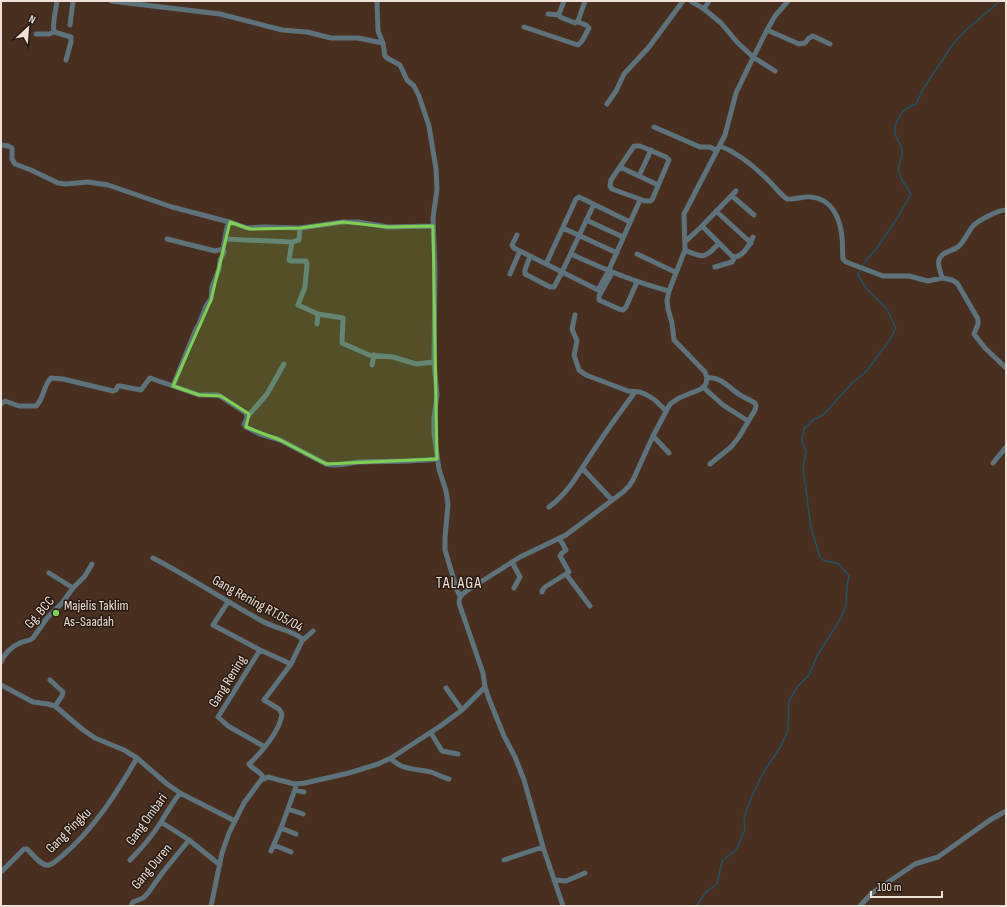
<svg xmlns="http://www.w3.org/2000/svg" width="1007" height="907" viewBox="0 0 1007 907" font-family="'Sofia Sans Condensed',sans-serif">
  <style>
    .lines { fill: none; stroke-linecap: round; stroke-linejoin: round }
    .stream { stroke: #215265; stroke-width: 1.5 }
    .minor { stroke: #5d727a; stroke-width: 5 }
    .marked { fill: #7fd052; fill-opacity: 0.2; stroke: #7fd052; stroke-width: 3; stroke-linejoin: round }
    .poi-dot { fill: #7fd052; stroke: #261a13; stroke-width: 1.5 }
    .labels { text-anchor: middle; stroke-width: 3; stroke-linejoin: round; paint-order: stroke }
    .street-label { font-size: 14px; fill: #f0dfd5; stroke: #261a13 }
    .poi-label { font-size: 14px; fill: #f0dfd5; stroke: #261a13; text-anchor: start }
    .quarter-label { font-size: 16px; letter-spacing: 1px; fill: #f0dfd5; stroke: #261a13 }
  </style>
  <rect width="100%" height="100%" fill="#492f1f"/>
  <g class="lines">
    <path class="stream" d="M 696,906 L 706,892 L 717,884 L 722,861 L 736,850 L 745,830 L 744,817 L 751,798 L 763,773 L 781,746 L 788,730 L 789,701 L 798,686 L 809,675 L 817,656 L 841,618 L 846,606 L 847,585 L 849,576 L 839,564 L 823,560 L 820,557 L 811,528 L 803,467 L 806,452 L 802,440 L 804,429 L 813,420 L 823,415 L 854,381 L 865,373 L 882,350 L 888,343 L 896,328 L 886,308 L 866,288 L 858,275 L 866,260 L 877,248 L 896,220 L 911,194 C 906,186 897,175 899,166 C 900,160 903,157 902,151 C 902,144 897,141 895,134 C 893,126 901,111 908,108 C 910,106 914,105 916,104 L 923,89 L 953,44 L 966,30 L 1000,1"/>
    <path class="minor" d="M 111,1 L 220,14 L 282,30 L 307,32 L 331,38 L 358,38 L 383,43
      M 377,1 L 378,31 L 383,43 L 385,56 L 387,58 L 400,65 L 407,80 L 414,86 L 419,96 L 429,126 L 436,169 L 437,189 L 433,218 L 435,268 L 434,362 L 437,395 L 434,418 L 434,433 L 439,469 L 446,491 L 448,504 L 445,538 L 445,550 L 457,590 L 460,596
      M 564,1 L 559,14 L 560,17 L 575,23 L 578,21 L 585,1
      M 691,1 L 704,9 L 721,23 L 737,42 L 753,57 L 775,71
      M 704,9 L 709,1
      M 548,14 L 559,15
      M 70,25 L 73,1
      M 524,27 L 578,45 L 582,41 L 589,28 L 586,25 L 578,22
      M 767,30 L 799,44 L 805,43 L 809,38 L 813,36 L 830,44
      M 54,32 C 52,24 56,10 57,1
      M 36,34 L 49,34 L 54,32 L 71,37 L 71,42 L 66,60
      M 607,104 L 616,91 L 624,74 L 649,47 L 683,1
      M 654,127 L 700,147 L 710,147 L 717,151
      M 1,145 L 8,146 L 12,148 L 12,159 L 15,164 L 31,170 L 58,183 L 66,184 L 88,182 L 108,185 L 172,207 L 233,223 L 247,228 L 264,227 L 300,228 L 343,222 L 358,222 L 388,227 L 433,226
      M 634,146 L 640,146 L 666,157 L 669,160 L 652,200 L 650,201 L 645,201 L 612,189 L 610,186 L 611,180 Z
      M 720,146 C 738,153 755,167 769,181 C 775,187 780,194 787,199 C 795,200 803,196 811,197 C 832,199 840,218 842,237 C 843,244 842,252 843,259 L 846,262 L 883,276 L 909,276 L 928,281 L 942,278 L 952,280 L 957,283 L 978,319 L 978,324 L 974,334 L 985,348 L 1006,368
      M 620,167 L 658,185
      M 639,176 L 651,150
      M 736,191 L 702,226 L 732,256 C 741,260 750,245 753,237
      M 732,196 L 754,215
      M 716,211 L 751,243
      M 586,220 L 623,237
      M 563,228 L 617,253
      M 517,235 L 512,245 L 514,248 L 598,290 L 608,272 L 640,200
      M 167,239 L 215,251 L 223,249
      M 225,239 L 292,242 L 299,240 L 300,228
      M 292,242 L 289,260 L 290,261 L 306,261 L 307,264 L 305,287 L 298,305 L 318,314 L 317,324
      M 685,242 L 702,226
      M 685,250 C 703,259 706,258 719,243
      M 571,254 C 603,269 634,282 669,291
      M 637,254 L 675,272
      M 530,256 L 525,270 L 525,274 L 550,287 L 554,287 L 562,272 L 594,204
      M 546,264 L 576,199 L 579,197 L 630,222
      M 715,267 L 732,262 L 735,257
      M 612,273 L 599,296 L 599,300 L 619,309 L 623,310 L 626,307 L 637,282
      M 510,274 L 520,251
      M 942,278 C 941,272 937,265 939,260 C 942,251 952,252 959,246 C 964,242 968,232 973,226 C 979,220 998,210 1006,210
      M 318,314 L 343,318 L 342,343 L 369,355 L 393,357 L 416,364 L 434,362
      M 575,315 L 572,329 L 577,341 L 574,355 L 579,370 L 586,375 L 628,391 L 640,392 L 647,395 L 655,400 L 666,411
      M 372,365 L 374,355
      M 707,378 C 721,376 730,389 740,395 C 745,398 750,400 755,403 L 756,406 L 755,410 L 739,437 L 731,447 L 710,464
      M 173,386 L 196,329 L 199,324 L 206,306 L 211,299 L 212,287 L 219,269 L 220,260 L 224,252 L 223,249 L 227,227 L 230,222
      M 703,387 L 723,405 L 748,421
      M 1,404 L 5,401 L 19,406 L 36,406 C 44,399 43,386 51,378 L 63,379 L 113,391 L 116,390 L 118,386 L 120,386 L 141,390 L 150,378 L 199,395 L 218,395 L 246,413 L 247,418 L 244,424 L 246,427 L 260,434 L 280,440 L 326,464 C 337,467 348,463 359,462 C 385,461 411,462 437,459
      M 248,416 L 267,394 L 284,364
      M 653,436 L 669,453
      M 993,463 L 1006,447
      M 582,468 L 612,500
      M 549,507 C 571,491 581,468 596,447 C 608,428 622,410 635,392
      M 153,558 C 190,577 225,601 262,621 C 274,628 290,630 301,638 L 302,641 L 291,664 L 264,700 L 279,709 L 282,714 C 280,731 261,753 249,764 C 253,770 261,771 264,779
      M 512,562 L 520,577 L 514,588
      M 49,573 L 73,588
      M 566,574 L 590,606
      M 542,592 L 542,591 L 545,587 L 569,572 L 560,556 L 562,553 L 566,550 L 560,539
      M 228,602 L 213,625 L 260,650 L 291,664
      M 302,641 L 313,631
      M 260,650 L 218,717 L 228,726 L 265,747
      M 1,662 C 4,654 12,646 20,643 C 25,640 29,642 33,638 L 47,618 L 62,603 L 73,588 L 85,576 L 92,564
      M 50,680 L 63,692 L 62,696 L 55,706
      M 1,685 L 33,702 L 48,704 L 55,706 L 82,729 L 95,738 L 124,750 L 137,758 L 167,784 L 180,793 L 235,821
      M 446,688 L 462,710
      M 431,733 L 442,751 L 458,754
      M 391,758 C 400,770 418,769 431,772 C 437,774 443,778 449,779
      M 295,790 L 304,792
      M 288,809 L 303,814
      M 161,822 L 189,840 L 220,865
      M 281,828 L 296,834
      M 274,845 L 291,852
      M 271,851 L 281,828 L 297,784
      M 130,860 C 142,848 152,836 161,822 C 167,812 173,802 180,793
      M 504,860 L 543,847
      M 1,872 L 24,849 L 27,849 C 32,854 42,867 49,865 C 54,864 58,859 62,856 C 94,829 116,794 137,758
      M 554,880 L 566,881 L 585,873
      M 131,906 L 133,902 L 143,898 L 148,893 L 163,872 L 189,840
      M 211,906 L 222,853 L 229,833 L 244,803 L 261,780 L 268,777 L 294,784 L 305,783 L 349,773 L 378,764 L 391,758 L 439,727 L 462,710 L 485,687
      M 563,906 L 543,847 L 524,780 L 515,757 L 504,736 L 489,699 L 485,687 L 483,673 L 460,606 C 457,598 462,594 468,590 L 520,557 L 566,535 L 623,492 L 629,486 L 633,480 L 653,436 L 670,404 L 679,398 L 701,389 L 706,384 L 707,378 L 705,372 L 674,340 L 672,323 L 668,309 L 667,300 L 669,291 L 685,250 L 684,214 L 725,135 L 736,93 L 748,68 L 767,30 L 775,16 L 788,1
      M 860,906 L 872,893 L 915,864 L 938,857 L 990,820 L 1006,811"/>
  </g>
  <path class="marked" d="M 230,222 L 250,229 L 300,228 L 343,222 L 388,227 L 433,226 L 437,459 L 326,464 L 280,440 L 246,427 L 249,414 L 221,396 L 199,395 L 173,386 L 211,300 Z"/>
  <circle class="poi-dot" cx="56" cy="613" r="4"/>
  <g class="labels">
    <g class="street-label">
      <text transform="translate(258 603) rotate(29)" y="5">Gang Rening RT.05/04</text>
      <text transform="translate(39 612) rotate(-49)" y="5">Gg. BCC</text>
      <text transform="translate(227 681) rotate(-58)" y="5">Gang Rening</text>
      <text transform="translate(146 819) rotate(-54)" y="5">Gang Ombari</text>
      <text transform="translate(68 830) rotate(-45)" y="5">Gang Pingku</text>
      <text transform="translate(151 866) rotate(-50)" y="5">Gang Duren</text>
    </g>
    <g class="poi-label">
      <text x="64" y="610">Majelis Taklim<tspan x="64" dy="16">As-Saadah</tspan></text>
    </g>
    <g class="quarter-label">
      <text x="459" y="588">TALAGA</text>
    </g>
  </g>
  <rect width="1007" height="907" fill="none" stroke="#f0dfd5" stroke-width="4"/>
  <g transform="translate(28 28) rotate(26)" stroke="#261a13" stroke-width="3" paint-order="stroke">
  <path d="M0-3L7 15L0 10L-7 15Z" fill="#f0dfd5"/>
  <text y="-6" font-size="11" font-weight="bold" text-anchor="middle" fill="#f0dfd5">N</text>
  </g>
  <path d="M871 891v6h71v-6" fill="none" stroke="#f0dfd5" stroke-width="2"/>
  <text x="877" y="891" font-size="12" fill="#f0dfd5" stroke="#261a13" stroke-width="3" paint-order="stroke">100 m</text>
</svg>
